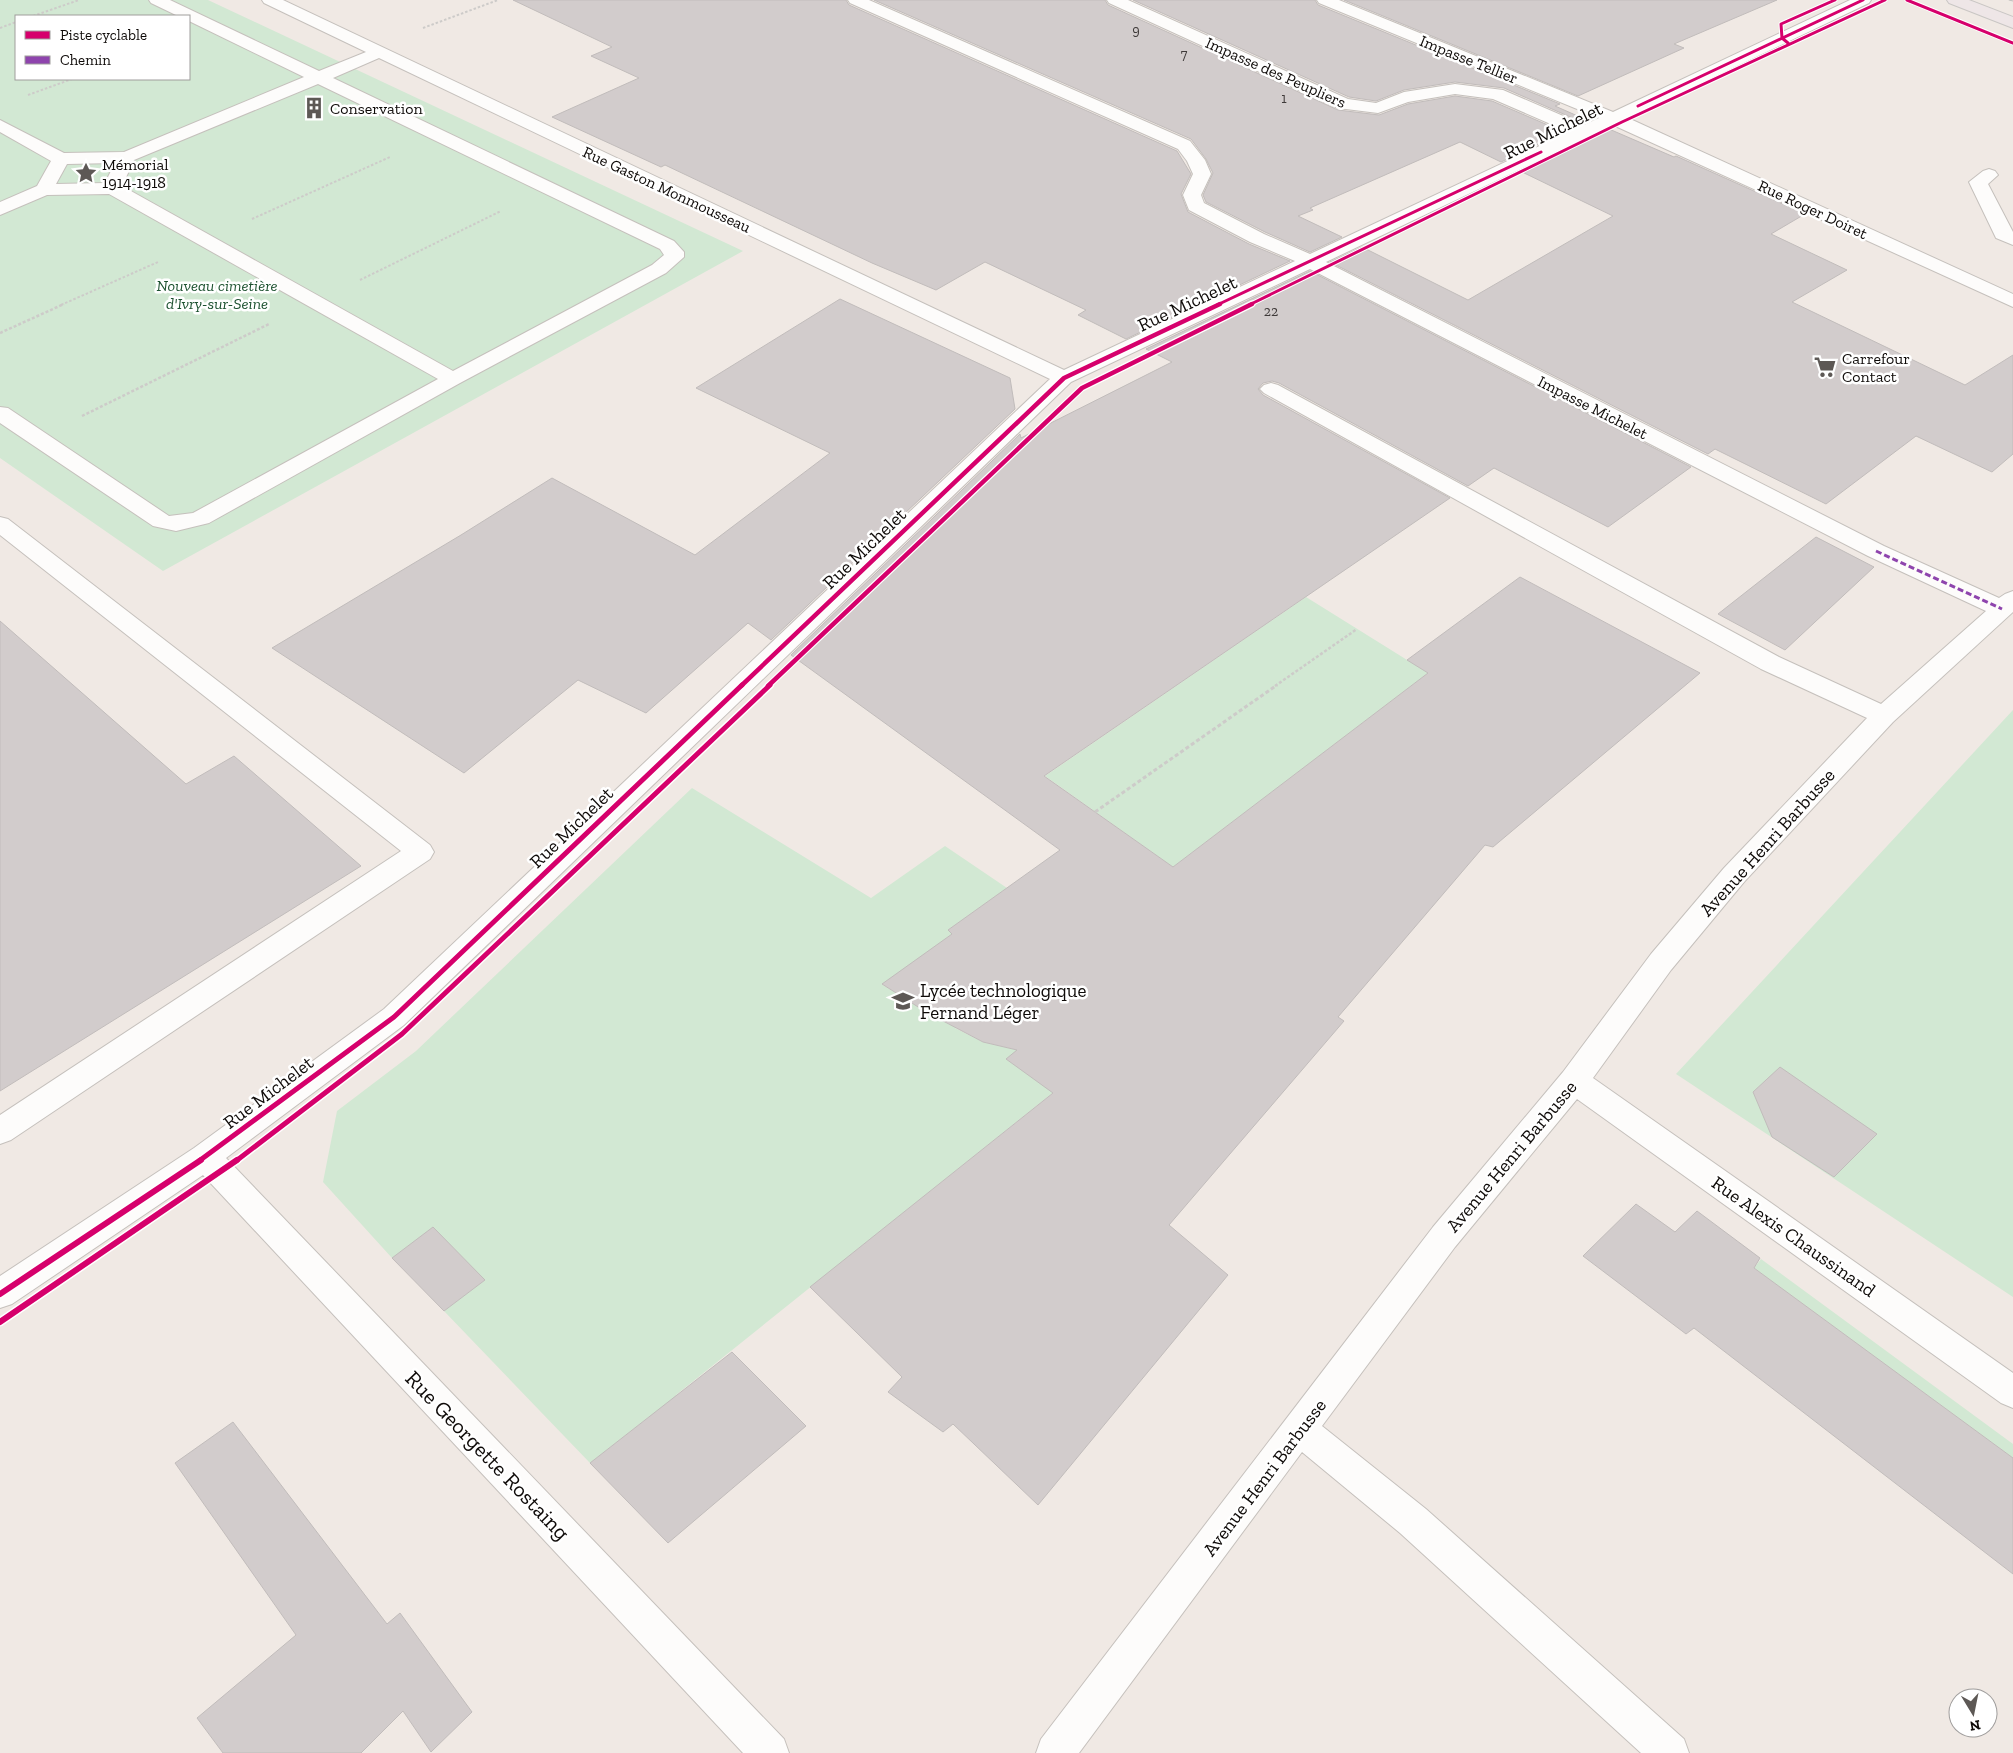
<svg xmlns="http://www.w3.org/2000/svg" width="2013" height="1753" viewBox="0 0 2013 1753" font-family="'Zilla Slab',serif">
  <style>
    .green { fill: #d2e8d3; fill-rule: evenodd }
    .building { fill: #d2cccc; stroke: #c1bcbb }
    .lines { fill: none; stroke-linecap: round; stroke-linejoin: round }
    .minor-casing { stroke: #c5c0bc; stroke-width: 2 }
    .major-casing { stroke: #c9c6c4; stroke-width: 2 }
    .path-far2 { stroke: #cdcbc9; stroke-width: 2; stroke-dasharray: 2.5 2; stroke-linecap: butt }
    .path-far1 { stroke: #cdcbc9; stroke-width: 2.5; stroke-dasharray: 3 2; stroke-linecap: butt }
    .path { stroke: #cdcbc9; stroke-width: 3; stroke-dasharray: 4 2.5; stroke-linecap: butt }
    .minor { fill: #fdfcfb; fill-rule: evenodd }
    .major { fill: #eee6e7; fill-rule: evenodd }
    .tram { stroke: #c0bebc; stroke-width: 1 }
    .quiet { stroke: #8e44ad; stroke-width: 3; stroke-dasharray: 6 3; stroke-linecap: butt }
    .cycleway-far3-casing { stroke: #fff; stroke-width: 5 }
    .cycleway-far2-casing { stroke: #fff; stroke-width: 7 }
    .cycleway-far1-casing { stroke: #fff; stroke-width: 8 }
    .cycleway-casing { stroke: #fff; stroke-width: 9 }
    .cycleway-far3 { stroke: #d6006c; stroke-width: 3 }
    .cycleway-far2 { stroke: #d6006c; stroke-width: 4.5 }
    .cycleway-far1 { stroke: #d6006c; stroke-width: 5 }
    .cycleway { stroke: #d6006c; stroke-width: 6 }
    .labels { text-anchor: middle; stroke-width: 5; stroke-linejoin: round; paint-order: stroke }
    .far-number-label { font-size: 14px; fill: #3f3a39 }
    .far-street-label { font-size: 16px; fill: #0e0a08; stroke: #fff }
    .far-poi-label { font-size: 16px; fill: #0e0a08; stroke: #fff; text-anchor: start }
    .far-park-label { font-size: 16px; font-style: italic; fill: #1c512f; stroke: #fff }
    .street-label { font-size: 19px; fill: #0e0a08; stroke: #fff }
    .poi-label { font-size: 19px; fill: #0e0a08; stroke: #fff; text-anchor: start }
    .near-street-label { font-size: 22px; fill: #0e0a08; stroke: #fff }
  </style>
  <rect width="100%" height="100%" fill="#f0e9e4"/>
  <path class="green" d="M 0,0 L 208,0 L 743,251 L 163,571 L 0,458 ZM 16,16 L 189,16 L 189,79 L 16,79 Z
    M 1306,597 L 1428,673 L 1173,867 L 1045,776 Z
    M 2013,710 L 2013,1297 L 1676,1074 Z
    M 692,788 L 871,898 L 945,846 L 1007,888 L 948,930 L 952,934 L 883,985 L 941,1021 L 974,997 L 987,1005 L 955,1028 L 983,1042 L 1017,1050 L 1095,1059 L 676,1395 L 680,1399 L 654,1419 L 650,1416 L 590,1463 L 444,1311 L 485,1280 L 433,1228 L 392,1258 L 323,1182 L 337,1111 L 416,1051 Z
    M 1761,1259 L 2013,1444 L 2013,1458 L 1754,1268 Z"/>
  <path class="building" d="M 513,0 L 846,0 L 849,5 L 1177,151 L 1191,174 L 1181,194 L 1188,212 L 1249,244 L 1290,261 L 1126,339 L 1078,315 L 1086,310 L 985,262 L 936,290 L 872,263 L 665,165 L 661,167 L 552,117 L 639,78 L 591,56 L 612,47 Z
    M 874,0 L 1105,0 L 1108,5 L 1338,110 L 1379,115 L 1408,104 L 1455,96 L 1492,101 L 1564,132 L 1501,162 L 1460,142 L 1310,208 L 1313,210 L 1298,216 L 1342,237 L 1310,252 L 1265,232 L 1206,202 L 1203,195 L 1213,173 L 1206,159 L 1191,139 Z
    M 1133,0 L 1315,0 L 1318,5 L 1560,104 L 1555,106 L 1589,121 L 1584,123 L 1504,88 L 1455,82 L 1404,90 L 1376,101 L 1349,97 Z
    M 1344,0 L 1777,0 L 1674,44 L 1684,48 L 1578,96 Z
    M 1609,129 L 1674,157 L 1676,156 L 1805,214 L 1771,234 L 1847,270 L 1792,302 L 1965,385 L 2013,355 L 2013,454 L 1992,472 L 1916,436 L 1826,504 L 1715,449 L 1708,454 L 1330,262 L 1362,247 L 1468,300 L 1613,216 L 1520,171 Z
    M 1310,271 L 1691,467 L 1608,527 L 1494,468 L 1468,486 L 1279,383 L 1272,381 L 1263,383 L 1258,389 L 1263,395 L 1450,498 L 1044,776 L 1173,867 L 1428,673 L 1407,660 L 1520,577 L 1700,673 L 1493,847 L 1485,845 L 1338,1017 L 1344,1021 L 1169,1225 L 1228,1275 L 1038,1505 L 953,1424 L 943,1432 L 888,1392 L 902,1377 L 810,1287 L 1053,1093 L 1006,1059 L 1017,1050 L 983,1042 L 926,1012 L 882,984 L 952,934 L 948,930 L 1060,850 L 791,655 L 1020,434 L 1021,438 L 1172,362 L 1146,349 Z
    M 840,299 L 1010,378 L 1015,409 L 771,640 L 748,623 L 646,713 L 578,680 L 464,773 L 272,648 L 461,535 L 552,478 L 695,555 L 830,453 L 696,388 Z
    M 1816,537 L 1874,567 L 1785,650 L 1718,614 Z
    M 0,621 L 186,784 L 234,756 L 361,866 L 0,1091 Z
    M 1780,1067 L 1877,1134 L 1834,1177 L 1772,1137 L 1753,1092 Z
    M 1636,1204 L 1675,1232 L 1697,1211 L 1760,1258 L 1754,1268 L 2013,1458 L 2013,1574 L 1694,1328 L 1686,1334 L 1583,1256 Z
    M 433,1227 L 485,1280 L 444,1311 L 392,1258 Z
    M 732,1352 L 806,1426 L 668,1543 L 590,1463 Z
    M 233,1422 L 387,1624 L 400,1613 L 472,1712 L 431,1752 L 403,1711 L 361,1753 L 223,1753 L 197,1718 L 296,1635 L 175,1463 Z"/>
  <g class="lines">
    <g class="minor-casing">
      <path id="minor" d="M 149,0 L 170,0 L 319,71 L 366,52 L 264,3 L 262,0 L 283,0 L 1064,370 L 1295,261 L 1250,242 L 1189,210 L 1183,195 L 1193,174 L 1187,161 L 1178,149 L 850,3 L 848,0 L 869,0 L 1190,141 L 1205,160 L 1211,174 L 1201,195 L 1204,203 L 1264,234 L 1310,254 L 1569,132 L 1493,99 L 1455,94 L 1408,102 L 1378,113 L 1338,108 L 1109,3 L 1107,0 L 1128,0 L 1348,99 L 1376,103 L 1404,92 L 1455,84 L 1503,90 L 1584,125 L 1599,118 L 1319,3 L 1317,0 L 1339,0 L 1613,112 L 1850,0 L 1871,0 L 1869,3 L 1628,118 L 2013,294 L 2013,307 L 1613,125 L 1326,262 L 1884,546 L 1999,598 L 2005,594 L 2013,591 L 2013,612 L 1893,722 L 1744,882 L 1671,970 L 1593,1078 L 2013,1373 L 2013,1408 L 2001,1403 L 1577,1099 L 1455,1247 L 1322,1426 L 1426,1509 L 1684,1739 L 1689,1753 L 1641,1753 L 1400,1533 L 1302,1452 L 1079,1753 L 1036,1753 L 1041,1739 L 1433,1227 L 1563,1072 L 1651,954 L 1724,868 L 1867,718 L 1761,669 L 1264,393 L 1260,389 L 1264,385 L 1271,383 L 1278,385 L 1779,657 L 1881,704 L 1986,611 L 1868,556 L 1310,269 L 1071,382 L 404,1025 L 226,1158 L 784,1739 L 789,1753 L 743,1753 L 203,1175 L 12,1304 L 0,1308 L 0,1276 L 194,1148 L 384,1009 L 1050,379 L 379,58 L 333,78 L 674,241 L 684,252 L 684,257 L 666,273 L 460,383 L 209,523 L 176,531 L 153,526 L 0,423 L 0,407 L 8,408 L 169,516 L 193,513 L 438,379 L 109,194 L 47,195 L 0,215 L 0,202 L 37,186 L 51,161 L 0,132 L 0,120 L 64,153 L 124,152 L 304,77 L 189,21 L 189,16 L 178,16 L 151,3 ZM 318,84 L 660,249 L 664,255 L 652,265 L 453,371 L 122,186 L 134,160 ZM 115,163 L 105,183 L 56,184 L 67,164 Z
        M 1989,169 L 1995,171 L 1998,175 L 1988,184 L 2013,232 L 2013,245 L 1996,238 L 1969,182 L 1983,171 Z
        M 0,517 L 8,519 L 430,845 L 434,852 L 430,859 L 11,1140 L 0,1144 L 0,1115 L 401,851 L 0,535 Z"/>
    </g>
    <g class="major-casing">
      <path id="major" d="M 1947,0 L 1969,0 L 2013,17 L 2013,28 L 1949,3 Z"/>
    </g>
    <path class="path-far2" d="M 33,16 L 79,0
      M 0,28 L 16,22
      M 423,28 L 498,0
      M 28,95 L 72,79
      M 252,219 L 390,157
      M 360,280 L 501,211
      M 61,305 L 158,262"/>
    <path class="path-far1" d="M 0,333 L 64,304
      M 82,416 L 269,324
      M 1275,686 L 1357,629"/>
    <path class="path" d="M 1095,812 L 1277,685"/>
    <use href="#minor" class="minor"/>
    <use href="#major" class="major"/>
    <path class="tram" d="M 2009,0 L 2013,1"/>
    <path class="quiet" d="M 1876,551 L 2002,609"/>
    <g class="cycleway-far3-casing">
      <path id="cycleway-far3" d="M 1907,0 L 2013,43
        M 1788,43 L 1782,38 L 1781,24 L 1835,0
        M 1638,106 L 1863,0
        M 1217,305 L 1541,152
        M 1249,305 L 1622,122 L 1885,0"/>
    </g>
    <g class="cycleway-far2-casing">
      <path id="cycleway-far2" d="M 741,686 L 1064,378 L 1220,304
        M 768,686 L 1082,388 L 1252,304"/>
    </g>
    <g class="cycleway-far1-casing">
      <path id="cycleway-far1" d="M 199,1161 L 394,1017 L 742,685
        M 236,1161 L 402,1034 L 770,685"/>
    </g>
    <g class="cycleway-casing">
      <path id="cycleway" d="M 0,1294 L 201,1160
        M 0,1322 L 237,1160"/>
    </g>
    <use href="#cycleway-far3" class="cycleway-far3"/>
    <use href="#cycleway-far2" class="cycleway-far2"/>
    <use href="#cycleway-far1" class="cycleway-far1"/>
    <use href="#cycleway" class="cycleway"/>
  </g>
  <defs>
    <g id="building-bare" transform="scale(1.725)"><path d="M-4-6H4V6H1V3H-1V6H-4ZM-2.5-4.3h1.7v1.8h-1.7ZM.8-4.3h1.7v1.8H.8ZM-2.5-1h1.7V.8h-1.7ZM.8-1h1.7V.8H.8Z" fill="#5d5855" stroke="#fff" stroke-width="2.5" paint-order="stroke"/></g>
    <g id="sight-bare" transform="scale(1.725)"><path d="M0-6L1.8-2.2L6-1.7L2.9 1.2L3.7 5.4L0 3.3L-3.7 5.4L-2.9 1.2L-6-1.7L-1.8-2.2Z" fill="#5d5855" stroke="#fff" stroke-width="2.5" paint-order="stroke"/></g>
    <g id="supermarket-bare" transform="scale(1.725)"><path d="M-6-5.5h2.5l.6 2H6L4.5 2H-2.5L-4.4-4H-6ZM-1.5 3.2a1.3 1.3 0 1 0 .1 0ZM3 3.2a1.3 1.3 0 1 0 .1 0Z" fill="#5d5855" stroke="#fff" stroke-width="2.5" paint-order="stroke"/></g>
    <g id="school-bare" transform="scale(1.725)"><path d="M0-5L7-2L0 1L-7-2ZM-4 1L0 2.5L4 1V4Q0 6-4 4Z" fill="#5d5855" stroke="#fff" stroke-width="2.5" paint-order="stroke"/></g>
  </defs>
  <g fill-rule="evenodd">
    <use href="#building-bare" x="314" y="108"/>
    <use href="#sight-bare" x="86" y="173"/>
    <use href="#supermarket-bare" x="1825" y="367"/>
    <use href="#school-bare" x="903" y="1001"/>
  </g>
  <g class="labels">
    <g class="far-number-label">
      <text x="1136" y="35">9</text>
      <text x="1184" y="59">7</text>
      <text x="1284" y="103">1</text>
      <text x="1271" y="316">22</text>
    </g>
    <g class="far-street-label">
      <text transform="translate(1469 59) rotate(22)" y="6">Impasse Tellier</text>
      <text transform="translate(1276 72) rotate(24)" y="6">Impasse des Peupliers</text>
      <text transform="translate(667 189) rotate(25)" y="6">Rue Gaston Monmousseau</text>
      <text transform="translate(1813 209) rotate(25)" y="6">Rue Roger Doiret</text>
      <text transform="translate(1593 407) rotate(27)" y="6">Impasse Michelet</text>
    </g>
    <g class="far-poi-label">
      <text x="330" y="114">Conservation</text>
      <text x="102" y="170">Mémorial<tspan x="102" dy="18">1914-1918</tspan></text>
      <text x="1842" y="364">Carrefour<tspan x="1842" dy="18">Contact</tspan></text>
    </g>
    <g class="far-park-label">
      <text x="217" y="291">Nouveau cimetière<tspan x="217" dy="18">d'Ivry-sur-Seine</tspan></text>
    </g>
    <g class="street-label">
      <text transform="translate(1553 130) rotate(-26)" y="7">Rue Michelet</text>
      <text transform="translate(1187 303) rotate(-25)" y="7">Rue Michelet</text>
      <text transform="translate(864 548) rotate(-44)" y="7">Rue Michelet</text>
      <text transform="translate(571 827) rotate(-44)" y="7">Rue Michelet</text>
      <text transform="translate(1767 842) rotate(-48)" y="7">Avenue Henri Barbusse</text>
      <text transform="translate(268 1092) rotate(-37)" y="7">Rue Michelet</text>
      <text transform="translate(1511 1156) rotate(-50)" y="7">Avenue Henri Barbusse</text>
      <text transform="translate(1794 1236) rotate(35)" y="7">Rue Alexis Chaussinand</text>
      <text transform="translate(1264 1477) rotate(-53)" y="7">Avenue Henri Barbusse</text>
    </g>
    <g class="poi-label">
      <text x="920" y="997">Lycée technologique<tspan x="920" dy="22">Fernand Léger</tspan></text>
    </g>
    <g class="near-street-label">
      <text transform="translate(488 1455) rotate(46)" y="8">Rue Georgette Rostaing</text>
    </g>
  </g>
  <rect x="15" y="15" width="175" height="65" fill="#ffffff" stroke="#9f9d9c"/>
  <rect x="25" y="31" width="25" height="8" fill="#d6006c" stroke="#9f9d9c"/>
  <text x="60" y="40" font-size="15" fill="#0e0a08">Piste cyclable</text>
  <rect x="25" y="56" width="25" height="8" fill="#8e44ad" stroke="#9f9d9c"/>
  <text x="60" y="65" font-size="15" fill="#0e0a08">Chemin</text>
  <g transform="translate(1973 1713) rotate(170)"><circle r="24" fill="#ffffff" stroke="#9f9d9c"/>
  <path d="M0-4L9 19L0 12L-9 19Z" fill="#5d5855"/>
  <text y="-8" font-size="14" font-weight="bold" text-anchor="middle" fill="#0e0a08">N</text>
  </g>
</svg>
